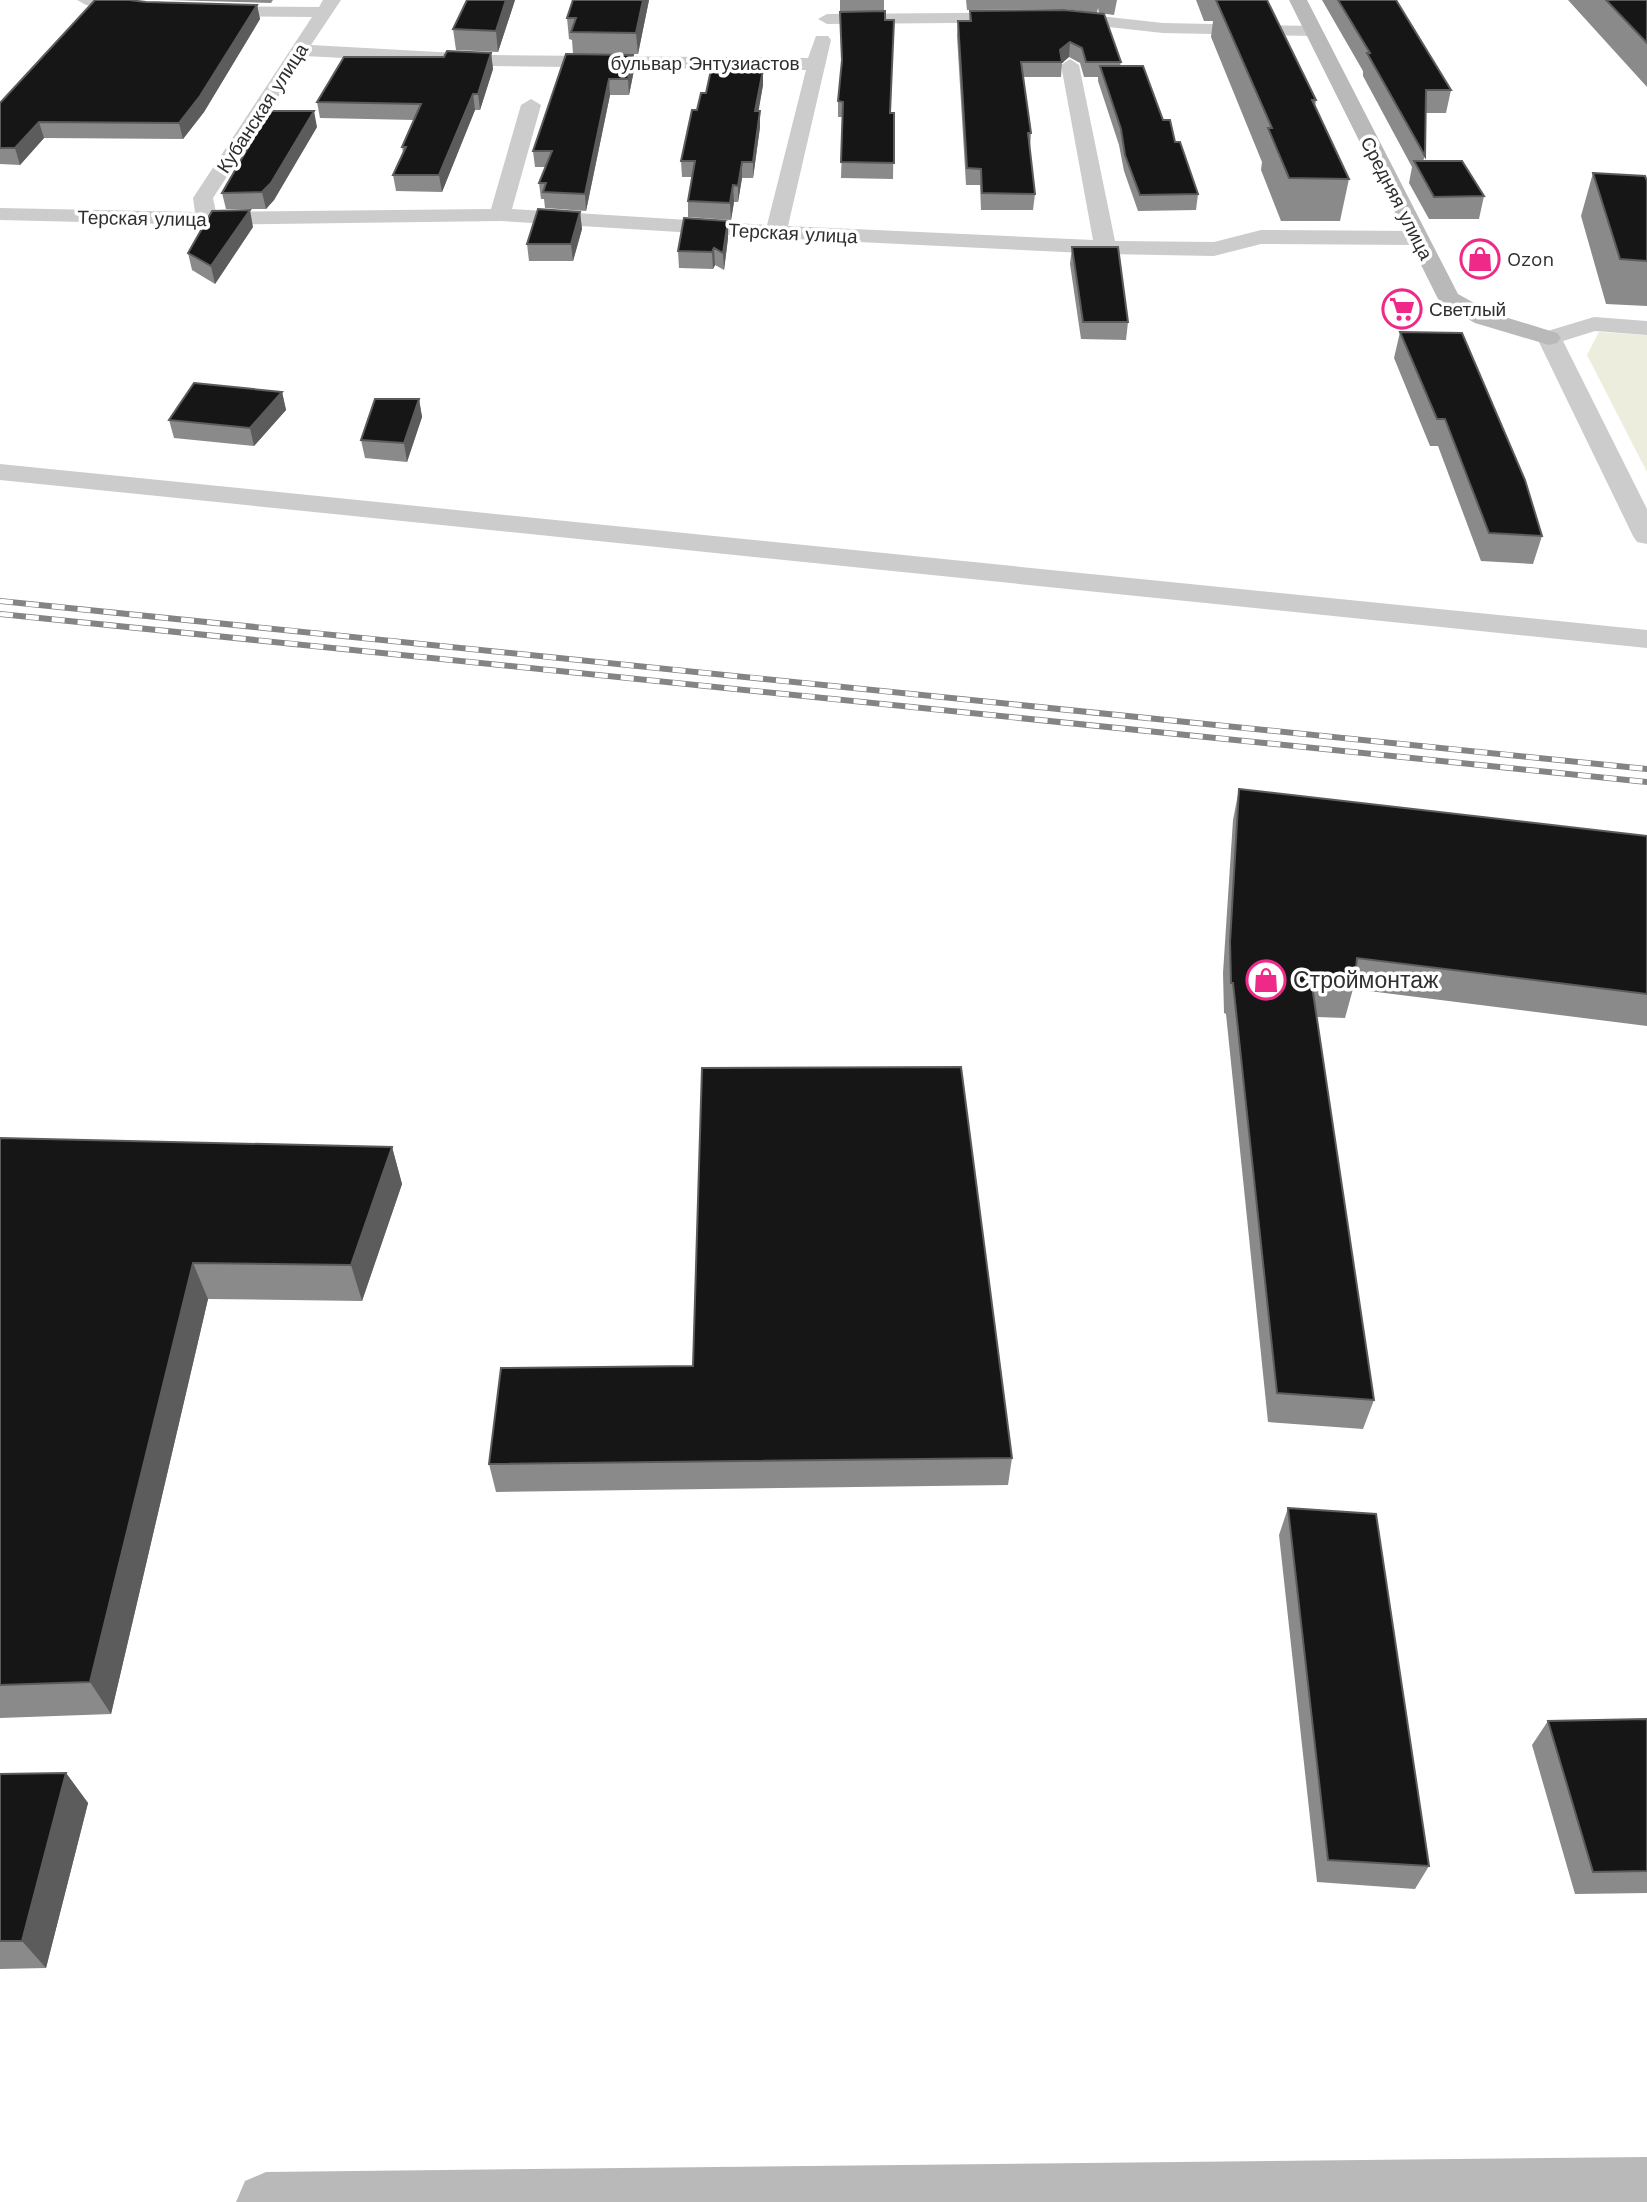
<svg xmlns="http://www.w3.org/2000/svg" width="1647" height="2202" viewBox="0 0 1647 2202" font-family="'Work Sans',sans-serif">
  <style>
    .green { fill: #eceddc }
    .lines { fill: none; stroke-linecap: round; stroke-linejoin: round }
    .street { fill: #ccc; fill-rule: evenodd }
    .secondary { fill: #b9b9b9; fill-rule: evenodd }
    .rail-casing { stroke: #848484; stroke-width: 6 }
    .rail { stroke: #fff; stroke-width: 4.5; stroke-dasharray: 13; stroke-linecap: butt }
    .wall { fill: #8a8a8a }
    .shaded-wall { fill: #5c5c5c }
    .building { fill: #161616; stroke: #5c5c5c; stroke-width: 2 }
    .labels { text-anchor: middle; stroke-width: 7; stroke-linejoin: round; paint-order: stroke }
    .far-street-label { font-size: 19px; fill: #2f2f2f; stroke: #fff }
    .far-poi-label { font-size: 19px; fill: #2f2f2f; stroke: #fff; text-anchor: start }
    .poi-label { font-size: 23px; fill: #2f2f2f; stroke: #fff; text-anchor: start }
  </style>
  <rect width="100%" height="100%" fill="#fff"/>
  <path class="green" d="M 1599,332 L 1647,335 L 1647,472 L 1587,355 Z"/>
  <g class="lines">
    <path class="street" d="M 77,0 L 119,0 L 150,5 L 153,9 L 144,14 L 86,5 Z
      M 323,0 L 341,0 L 311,45 L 493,55 L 808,58 L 816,36 L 828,36 L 831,40 L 788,226 L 1093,240 L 1061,65 L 1070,59 L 1079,65 L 1115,241 L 1214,242 L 1261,230 L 1416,231 L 1424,233 L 1427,238 L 1424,243 L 1416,245 L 1261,244 L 1214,256 L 1105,254 L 776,238 L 500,221 L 207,225 L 0,220 L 0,208 L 195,212 L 193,198 L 312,17 L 207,16 L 198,11 L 207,6 L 319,7 ZM 305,56 L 493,66 L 806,70 L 767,225 L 512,209 L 541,105 L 531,99 L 521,105 L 491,209 L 216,212 L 213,198 Z
      M 1063,12 L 1163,23 L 1314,26 L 1323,31 L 1314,36 L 1163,33 L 1063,22 L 827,24 L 818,19 L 827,14 Z
      M 1594,317 L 1647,321 L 1647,335 L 1595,331 L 1563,341 L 1647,509 L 1647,544 L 1637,542 L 1633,536 L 1537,338 L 1541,333 Z
      M 0,464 L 1647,630 L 1647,648 L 0,480 Z"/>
    <path class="secondary" d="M 1289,0 L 1307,0 L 1458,294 L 1492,313 L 1557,333 L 1561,338 L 1557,343 L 1549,345 L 1475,323 L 1440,303 Z
      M 1647,2157 L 1647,2202 L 236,2202 L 245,2181 L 266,2172 Z"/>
    <g class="rail-casing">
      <path id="rail" d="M 0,601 L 1647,769
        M 0,614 L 1647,782"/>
    </g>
    <use href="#rail" class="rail"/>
  </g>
  <path class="wall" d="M 168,0 L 273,0 L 271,3 Z
    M 515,0 L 498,52 L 456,50 L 453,29 Z
    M 573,0 L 649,0 L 638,54 L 573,54 L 572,40 L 569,39 L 567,18 Z
    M 840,0 L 884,0 L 884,11 L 840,11 Z
    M 966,0 L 1117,0 L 1114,15 L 1099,13 L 1098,8 L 1097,13 L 1063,9 L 967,10 Z
    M 1196,0 L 1267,0 L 1316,100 L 1315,107 L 1349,179 L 1340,221 L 1281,221 L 1261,170 L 1262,162 L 1211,37 L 1213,21 L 1204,21 Z
    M 1322,0 L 1396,0 L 1451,90 L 1446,113 L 1425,113 L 1425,156 L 1423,161 L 1484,196 L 1479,219 L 1429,219 L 1409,183 L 1412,167 L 1363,76 L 1363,71 Z
    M 1568,0 L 1647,0 L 1647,87 Z
    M 146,2 L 257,5 L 260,19 L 204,112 L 183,139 L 44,138 L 20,165 L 0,164 L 0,103 Z
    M 1064,10 L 1121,62 L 1120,66 L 1163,120 L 1175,142 L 1198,194 L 1196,210 L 1138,211 L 1124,171 L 1119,145 L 1098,81 L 1098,77 L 1084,77 L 1080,63 L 1069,57 L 1062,63 L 1061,77 L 1023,77 L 1031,133 L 1030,148 L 1035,194 L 1033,210 L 981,210 L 980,185 L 966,185 L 957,36 L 958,21 L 969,21 L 970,11 Z
    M 840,12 L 890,113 L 894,113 L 893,179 L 841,178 L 843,117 L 838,117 L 838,101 L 842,65 Z
    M 491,53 L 493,69 L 480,110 L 475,110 L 442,192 L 396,191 L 393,175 L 403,153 L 402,147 L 414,120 L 320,118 L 317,102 L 444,57 Z
    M 633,55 L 634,70 L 629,95 L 610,95 L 586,211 L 545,208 L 544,199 L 541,199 L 539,183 L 546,167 L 535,167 L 533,151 Z
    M 763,70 L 763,85 L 758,111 L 760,127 L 753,178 L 742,178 L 738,202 L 734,202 L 731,220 L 688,217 L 688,201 L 692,177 L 682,177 L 681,161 L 697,110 L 706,93 Z
    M 317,127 L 274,200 L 266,209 L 226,209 L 222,193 Z
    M 1593,173 L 1647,181 L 1647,306 L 1606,304 L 1581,216 Z
    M 580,212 L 582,229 L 573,261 L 529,261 L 527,244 Z
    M 253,227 L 215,284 L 192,270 L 188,253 Z
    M 728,238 L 724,270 L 715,265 L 713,269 L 679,268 L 678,251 Z
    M 1072,247 L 1128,322 L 1126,340 L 1081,339 L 1070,264 Z
    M 1400,332 L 1542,536 L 1533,564 L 1481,561 L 1438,446 L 1430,446 L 1394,358 Z
    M 282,392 L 286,410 L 254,446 L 174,438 L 169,420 Z
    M 419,399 L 422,417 L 407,462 L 365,458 L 361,440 Z
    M 1239,789 L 1647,836 L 1647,1026 L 1353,989 L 1345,1018 L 1317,1017 L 1374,1400 L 1363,1429 L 1268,1422 L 1226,1014 L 1224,1013 L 1223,973 L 1233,820 Z
    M 0,1138 L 392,1147 L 402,1184 L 362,1301 L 208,1299 L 111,1714 L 0,1718 Z
    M 693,1366 L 1012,1458 L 1008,1485 L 496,1492 L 489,1464 Z
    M 1288,1508 L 1429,1866 L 1415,1889 L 1317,1882 L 1279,1535 Z
    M 1647,1719 L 1647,1893 L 1575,1894 L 1532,1745 L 1548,1721 Z
    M 66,1773 L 88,1803 L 46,1968 L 0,1969 L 0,1774 Z"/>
  <path class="shaded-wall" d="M 506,0 L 515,0 L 498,52 L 496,31 Z
    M 643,0 L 649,0 L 638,54 L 636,33 Z
    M 257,5 L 260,19 L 204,112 L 183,139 L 179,123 Z
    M 1070,42 L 1069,57 L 1062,63 L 1060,50 Z
    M 491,53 L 493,69 L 480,110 L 478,94 Z
    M 633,55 L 634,70 L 629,95 L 628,79 Z
    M 763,70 L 763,85 L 756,126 L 755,111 Z
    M 609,79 L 610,95 L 586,211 L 585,194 Z
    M 473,94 L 475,110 L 442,192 L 439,175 Z
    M 314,111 L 317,127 L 274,200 L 266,209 L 262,192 Z
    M 760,111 L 760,127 L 753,178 L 753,162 Z
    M 39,122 L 44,138 L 20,165 L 15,148 Z
    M 742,162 L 742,178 L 738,202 L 738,186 Z
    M 733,185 L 734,202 L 731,220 L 730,203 Z
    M 250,210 L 253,227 L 215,284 L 211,266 Z
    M 580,212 L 582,229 L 573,261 L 571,244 Z
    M 728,221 L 728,238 L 724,270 L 723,253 Z
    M 714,248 L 715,265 L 713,269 L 712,252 Z
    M 282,392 L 286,410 L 254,446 L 250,428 Z
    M 419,399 L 422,417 L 407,462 L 404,443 Z
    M 392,1147 L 402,1184 L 362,1301 L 351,1265 Z
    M 193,1263 L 208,1299 L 111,1714 L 90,1682 Z
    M 66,1773 L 88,1803 L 46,1968 L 22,1941 Z"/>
  <path class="building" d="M 95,0 L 129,0 L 146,2 L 257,5 L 200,96 L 179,123 L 39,122 L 15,148 L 0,148 L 0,103 Z
    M 467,0 L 506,0 L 496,31 L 453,29 Z
    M 573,0 L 643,0 L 636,33 L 571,32 L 576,18 L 567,18 Z
    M 1216,0 L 1267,0 L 1316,100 L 1312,100 L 1349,179 L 1289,178 L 1268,128 L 1272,128 Z
    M 1338,0 L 1396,0 L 1451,90 L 1426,90 L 1425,156 L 1367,53 L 1370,53 Z
    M 1606,0 L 1647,0 L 1647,43 Z
    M 1064,10 L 1104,14 L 1121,62 L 1086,62 L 1082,48 L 1070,42 L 1060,50 L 1062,62 L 1021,62 L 1031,133 L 1028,133 L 1035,194 L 982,193 L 981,169 L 967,168 L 958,21 L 971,21 L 970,11 Z
    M 885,11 L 885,20 L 894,20 L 890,113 L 894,113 L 894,163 L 841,162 L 843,102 L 838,101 L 842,60 L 840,12 Z
    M 447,51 L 491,53 L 478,94 L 473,94 L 439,175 L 393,175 L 406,147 L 402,147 L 421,104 L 317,102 L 344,57 L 444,57 Z
    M 566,54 L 633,55 L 628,79 L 609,79 L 585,194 L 543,192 L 546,183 L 539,183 L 552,151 L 533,151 Z
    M 1100,66 L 1143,66 L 1163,120 L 1170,120 L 1175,142 L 1180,142 L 1198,194 L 1140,195 L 1125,155 L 1121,129 Z
    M 711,70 L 763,70 L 755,111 L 760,111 L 753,162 L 742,162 L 738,186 L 733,185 L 730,203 L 688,201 L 695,161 L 681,161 L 692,110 L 697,110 L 701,93 L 706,93 Z
    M 269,111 L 314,111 L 271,183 L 262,192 L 222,193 Z
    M 1414,161 L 1462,161 L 1484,196 L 1434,197 Z
    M 1593,173 L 1645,176 L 1647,181 L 1647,261 L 1620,259 Z
    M 538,209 L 580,212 L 571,244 L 527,244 Z
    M 250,210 L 211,266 L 188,253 L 212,211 Z
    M 684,218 L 728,221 L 723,253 L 714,248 L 712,252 L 678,251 Z
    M 1072,247 L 1118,247 L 1128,322 L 1083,322 Z
    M 1400,332 L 1462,333 L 1525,480 L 1542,536 L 1489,533 L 1445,419 L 1437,419 Z
    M 194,383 L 282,392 L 250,428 L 169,420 Z
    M 375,399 L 419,399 L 404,443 L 361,440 Z
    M 1239,789 L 1647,836 L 1647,994 L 1357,958 L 1354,987 L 1312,986 L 1374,1400 L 1277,1393 L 1233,983 L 1231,983 L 1230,942 Z
    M 961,1067 L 1012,1458 L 489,1464 L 501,1368 L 693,1366 L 702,1068 Z
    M 0,1138 L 392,1147 L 351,1265 L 193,1263 L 90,1682 L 0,1685 Z
    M 1288,1508 L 1376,1514 L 1429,1866 L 1328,1860 Z
    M 1647,1719 L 1647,1871 L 1593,1872 L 1548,1721 Z
    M 66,1773 L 22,1941 L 0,1941 L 0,1774 Z"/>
  <defs>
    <g id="shop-ring" transform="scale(2.0125)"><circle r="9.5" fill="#fff" stroke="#ee2987" stroke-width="1.5"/><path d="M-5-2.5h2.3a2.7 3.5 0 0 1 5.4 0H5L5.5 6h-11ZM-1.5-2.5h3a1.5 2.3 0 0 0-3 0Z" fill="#ee2987"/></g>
    <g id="supermarket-ring" transform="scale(2.0125)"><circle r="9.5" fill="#fff" stroke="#ee2987" stroke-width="1.5"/><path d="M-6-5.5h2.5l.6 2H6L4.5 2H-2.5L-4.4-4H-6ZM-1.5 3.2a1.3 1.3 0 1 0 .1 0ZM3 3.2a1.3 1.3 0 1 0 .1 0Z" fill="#ee2987"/></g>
  </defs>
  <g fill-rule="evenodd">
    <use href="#shop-ring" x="1480" y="259"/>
    <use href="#supermarket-ring" x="1402" y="309"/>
    <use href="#shop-ring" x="1266" y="980"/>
  </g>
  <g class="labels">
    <g class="far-street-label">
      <text x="705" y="70">бульвар Энтузиастов</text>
      <text transform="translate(262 108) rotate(-57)" y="7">Кубанская улица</text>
      <text transform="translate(1397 198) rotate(63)" y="7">Средняя улица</text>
      <text transform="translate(142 218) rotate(1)" y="7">Терская улица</text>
      <text transform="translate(793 233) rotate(3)" y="7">Терская улица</text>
    </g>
    <g class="far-poi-label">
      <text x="1507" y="266">Ozon</text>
      <text x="1429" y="316">Светлый</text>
    </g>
    <g class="poi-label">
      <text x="1293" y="988">Строймонтаж</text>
    </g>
  </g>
</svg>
